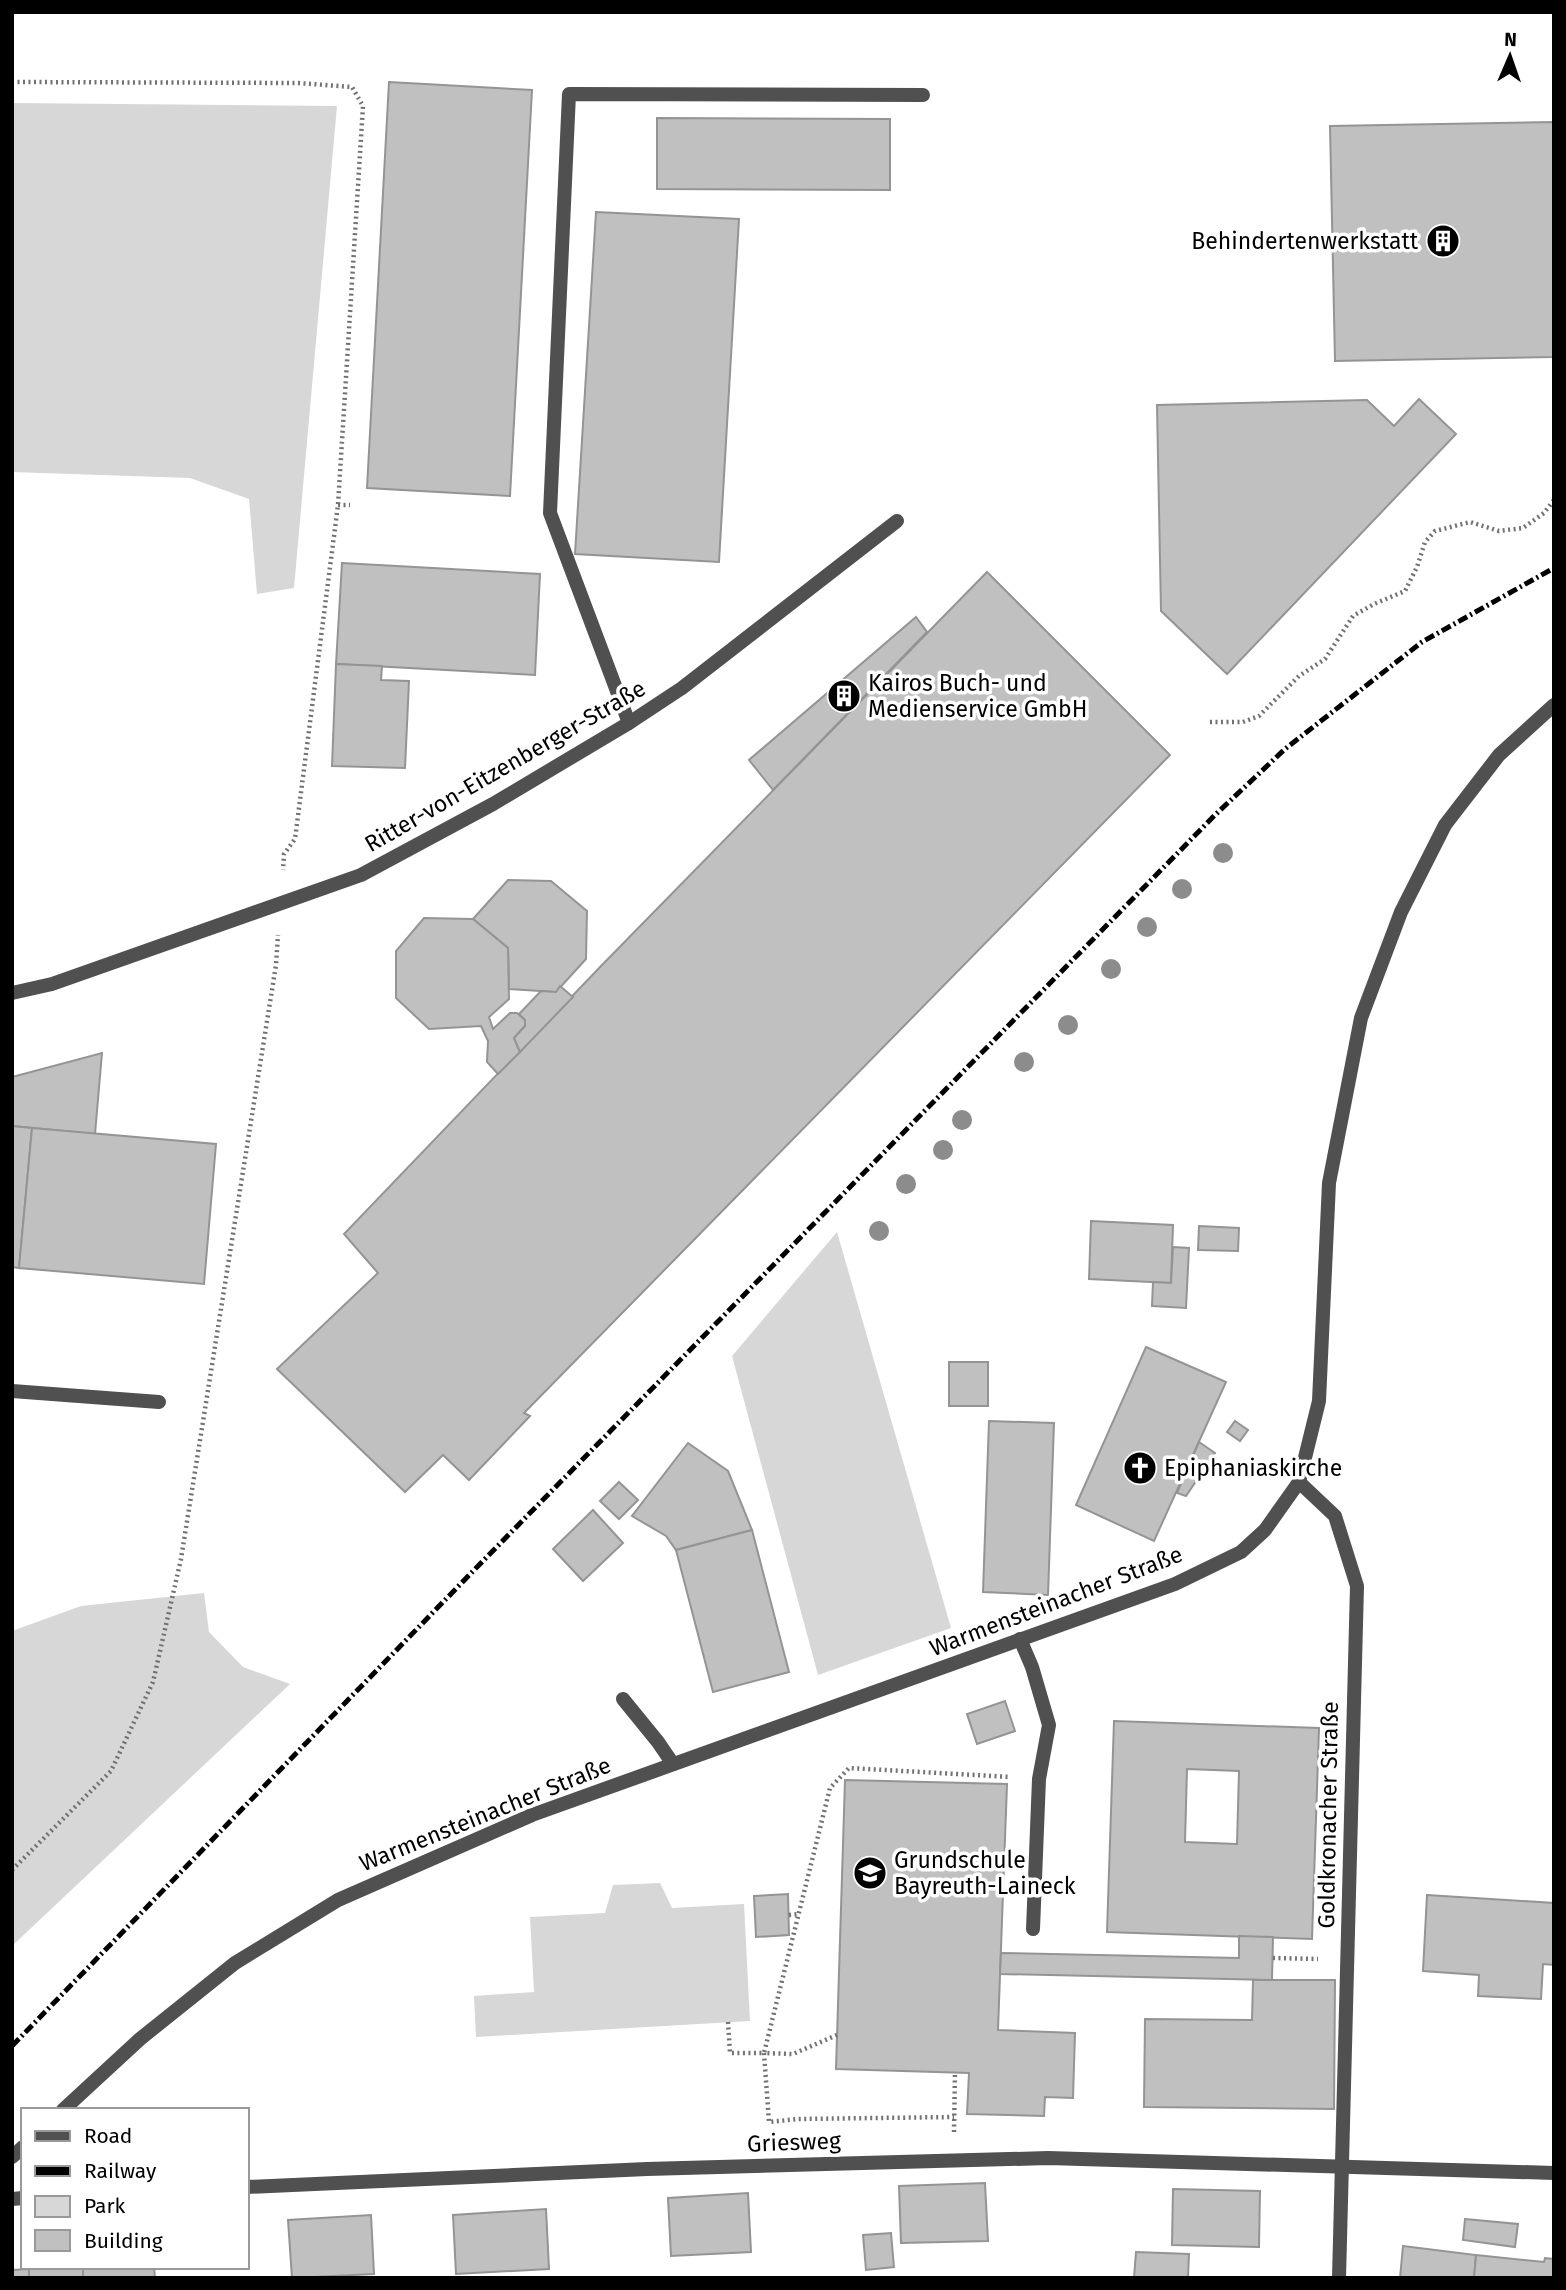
<svg xmlns="http://www.w3.org/2000/svg" width="1566" height="2290" font-family="'Fira Sans',sans-serif">
<style>
.green{fill:#d7d7d7}
.building{fill:#c0c0c0;stroke:#949494;stroke-width:2;fill-rule:evenodd}
.lines{fill:none;stroke-linecap:round;stroke-linejoin:round}
.path{stroke:#727272;stroke-width:4.5;stroke-dasharray:2 3.5;stroke-linecap:butt}
.service{stroke:#505050;stroke-width:14}
.minor{stroke:#505050;stroke-width:14}
.tertiary{stroke:#505050;stroke-width:14}
.rail{stroke:#000;stroke-width:5;stroke-dasharray:10 3.5 2 3.5;stroke-linecap:butt}
.tree{fill:#8c8c8c}
.labels{text-anchor:middle;stroke-width:7;stroke-linejoin:round;paint-order:stroke}
.poi-label{font-size:23px;fill:#000;stroke:#fff;text-anchor:start}
.street-label{font-size:23px;fill:#000;stroke:#fff}
</style>
<rect width="100%" height="100%" fill="#fff"/>
<!-- green -->
<g class="green">
<polygon points="12,103 337,106 294,588 257,594 249,499 190,478 12,472"/>
<polygon points="837,1232 951,1628 818,1675 732,1356"/>
<polygon points="204,1593 209,1632 243,1667 290,1684 12,1946 12,1631 81,1606"/>
<polygon points="660,1883 672,1908 744,1904 750,2021 476,2037 474,1996 534,1992 530,1917 605,1913 613,1885"/>
</g>
<!-- building -->
<g class="building">
<polygon points="389,82 532,90 510,496 367,488"/>
<polygon points="657,118 890,119 890,190 657,189"/>
<polygon points="1554,122 1554,357 1335,361 1330,126"/>
<polygon points="596,212 739,219 719,562 575,554"/>
<polygon points="1419,399 1456,434 1227,674 1161,611 1157,405 1367,400 1394,426"/>
<polygon points="342,563 540,574 535,675 336,664"/>
<polygon points="987,572 1170,755 524,1413 530,1416 469,1480 443,1455 405,1492 277,1369 378,1273 344,1234 602,965"/>
<polygon points="916,617 927,632 773,790 749,760"/>
<polygon points="336,664 382,666 381,680 409,681 405,768 332,766"/>
<polygon points="508,880 551,881 587,911 586,959 556,992 509,989 508,948 473,919"/>
<polygon points="424,918 473,919 508,948 509,999 489,1017 493,1029 510,1013 517,1013 525,1020 525,1026 514,1038 520,1052 498,1074 487,1062 488,1041 481,1026 429,1029 396,998 396,951"/>
<polygon points="560,986 573,997 520,1052 514,1038 525,1026 525,1020 519,1014 541,991 556,992"/>
<polygon points="102,1053 95,1134 12,1126 12,1077"/>
<polygon points="12,1126 32,1128 19,1268 12,1267"/>
<polygon points="32,1128 216,1144 204,1284 19,1268"/>
<polygon points="1091,1221 1173,1225 1171,1283 1089,1279"/>
<polygon points="1199,1226 1239,1228 1238,1251 1198,1250"/>
<polygon points="1173,1247 1189,1248 1186,1308 1152,1306 1153,1282 1171,1283"/>
<polygon points="1146,1347 1226,1382 1154,1541 1076,1505"/>
<rect x="949" y="1362" width="39" height="44"/>
<polygon points="989,1421 1054,1423 1048,1595 983,1592"/>
<polygon points="1235,1421 1248,1430 1240,1441 1227,1432"/>
<polygon points="1199,1442 1215,1453 1186,1496 1177,1493"/>
<polygon points="688,1443 728,1471 752,1530 676,1550 666,1536 632,1516"/>
<polygon points="619,1482 638,1500 619,1519 600,1501"/>
<polygon points="593,1510 623,1543 583,1581 553,1549"/>
<polygon points="752,1530 789,1672 713,1692 676,1550"/>
<polygon points="1005,1701 1015,1731 977,1744 967,1714"/>
<path d="M1114 1721 1319 1728 1312 1939 1107 1932ZM1187 1769 1239 1771 1237 1844 1185 1842Z"/>
<polygon points="845,1780 1007,1784 998,2030 1075,2033 1073,2098 1045,2097 1044,2116 967,2114 969,2073 836,2069"/>
<polygon points="788,1894 789,1935 756,1937 754,1896"/>
<polygon points="1427,1895 1554,1903 1554,1965 1543,1964 1541,1999 1478,1996 1479,1975 1423,1971"/>
<polygon points="1239,1936 1273,1937 1272,1980 1000,1974 1001,1953 1239,1958"/>
<polygon points="1253,1980 1335,1980 1334,2109 1144,2107 1145,2019 1252,2020"/>
<polygon points="985,2183 988,2241 901,2243 899,2186"/>
<polygon points="1173,2189 1260,2191 1259,2247 1172,2245"/>
<polygon points="748,2193 751,2252 671,2256 668,2198"/>
<polygon points="546,2209 549,2269 456,2274 453,2215"/>
<polygon points="371,2215 374,2274 292,2278 288,2220"/>
<polygon points="1465,2219 1518,2224 1515,2247 1463,2240"/>
<polygon points="891,2233 894,2267 866,2270 863,2235"/>
<polygon points="1403,2246 1476,2255 1474,2278 1400,2278"/>
<polygon points="1136,2252 1189,2254 1188,2278 1134,2278"/>
<polygon points="1476,2255 1544,2262 1545,2258 1554,2259 1554,2278 1474,2278"/>
<rect x="29" y="2267" width="54" height="11"/>
<polygon points="83,2267 154,2267 155,2278 83,2278"/>
<polygon points="29,2269 29,2278 12,2278 12,2270"/>
</g>
<g class="lines">
<!-- path -->
<g class="path">
<polyline points="12,82 298,83 352,87 363,106 338,505 295,839 284,854 283,870"/>
<polyline points="338,505 350,505"/>
<polyline points="1210,722 1243,722 1259,716 1299,676 1325,659 1353,616 1374,604 1405,591 1417,567 1425,542 1435,531 1470,522 1499,531 1523,528 1544,513 1554,500"/>
<polyline points="12,1870 111,1771 153,1682 181,1559 276,965 278,935"/>
<polyline points="789,1915 800,1914"/>
<polyline points="1273,1958 1318,1959"/>
<polyline points="728,2022 730,2053 764,2053 830,1788 849,1768 1011,1777"/>
<polyline points="837,2035 793,2054 764,2053 769,2122 798,2119 954,2117"/>
<polyline points="954,2132 955,2072"/>
</g>
<!-- service -->
<g class="service">
<polyline points="629,723 550,513 569,94 923,95"/>
<polyline points="12,1391 159,1402"/>
<polyline points="1020,1639 1032,1667 1049,1725 1039,1779 1033,1929"/>
<polyline points="623,1699 658,1742 673,1764"/>
</g>
<!-- minor -->
<g class="minor">
<polyline points="12,993 52,984 361,875 493,804 629,723 682,688 897,521"/>
<polyline points="1299,1482 1335,1516 1357,1586 1339,2278"/>
<polyline points="247,2187 647,2169 1048,2158 1554,2173"/>
<polyline points="12,2199 23,2198"/>
</g>
<!-- tertiary -->
<g class="tertiary">
<polyline points="63,2110 140,2039 235,1963 338,1900 532,1815 1175,1584 1241,1552 1265,1530 1299,1482 1319,1401 1329,1183 1361,1018 1401,912 1445,825 1499,755 1554,705"/>
<polyline points="12,2157 23,2147"/>
</g>
<!-- rail -->
<polyline class="rail" points="12,2046 479,1565 1215,815 1285,749 1422,642 1554,568"/>
</g>
<!-- trees -->
<g class="tree">
<circle cx="1223" cy="853" r="10"/>
<circle cx="1182" cy="889" r="10"/>
<circle cx="1147" cy="927" r="10"/>
<circle cx="1111" cy="969" r="10"/>
<circle cx="1068" cy="1025" r="10"/>
<circle cx="1024" cy="1062" r="10"/>
<circle cx="962" cy="1120" r="10"/>
<circle cx="943" cy="1150" r="10"/>
<circle cx="906" cy="1184" r="10"/>
<circle cx="879" cy="1231" r="10"/>
</g>
<!-- icons -->
<defs>
<symbol id="building-disc" viewBox="-11 -11 22 22"><circle r="9.5" fill="#000" stroke="#fff"/><path d="M-4-6H4V6H1V3H-1V6H-4ZM-2.5-4.3h1.7v1.8h-1.7ZM.8-4.3h1.7v1.8H.8ZM-2.5-1h1.7V.8h-1.7ZM.8-1h1.7V.8H.8Z" fill="#fff"/></symbol>
<symbol id="church-disc" viewBox="-11 -11 22 22"><circle r="9.5" fill="#000" stroke="#fff"/><path d="M-1.2-6h2.4v3.5h3.3v2.4h-3.3V6h-2.4V-.1h-3.3v-2.4h3.3Z" fill="#fff"/></symbol>
<symbol id="school-disc" viewBox="-11 -11 22 22"><circle r="9.5" fill="#000" stroke="#fff"/><path d="M0-5L7-2L0 1L-7-2ZM-4 1L0 2.5L4 1V4Q0 6-4 4Z" fill="#fff"/></symbol>
</defs>
<g fill-rule="evenodd">
<use href="#building-disc" x="1424" y="222" width="38" height="38"/>
<use href="#building-disc" x="825" y="677" width="38" height="38"/>
<use href="#church-disc" x="1121" y="1449" width="38" height="38"/>
<use href="#school-disc" x="851" y="1854" width="38" height="38"/>
</g>
<g class="labels">
<!-- poi labels -->
<g class="poi-label">
<text x="1418" y="249" text-anchor="end">Behindertenwerkstatt</text>
<text x="868" y="691">Kairos Buch- und<tspan x="868" dy="26">Medienservice GmbH</tspan></text>
<text x="1164" y="1476">Epiphaniaskirche</text>
<text x="894" y="1868">Grundschule<tspan x="894" dy="26">Bayreuth-Laineck</tspan></text>
</g>
<!-- street labels -->
<g class="street-label">
<text transform="translate(505 766) rotate(-30)" y="8">Ritter-von-Eitzenberger-Straße</text>
<text transform="translate(1056 1601) rotate(-21)" y="8">Warmensteinacher Straße</text>
<text transform="translate(485 1814) rotate(-22)" y="8">Warmensteinacher Straße</text>
<text transform="translate(1328 1815) rotate(-89)" y="8">Goldkronacher Straße</text>
<text transform="translate(794 2142) rotate(-2)" y="8">Griesweg</text>
</g>
</g>
<!-- border -->
<rect width="1566" height="2290" fill="none" stroke="#000000" stroke-width="28"/>
<!-- legend -->
<rect x="21" y="2108" width="228" height="161" fill="#ffffff" stroke="#999999" stroke-width="2"/>
<rect x="35" y="2131" width="35" height="10" fill="#505050" stroke="#999999" stroke-width="2"/>
<text x="84" y="2143" font-size="21" fill="#000000">Road</text>
<rect x="35" y="2166" width="35" height="10" fill="#000000" stroke="#999999" stroke-width="2"/>
<text x="84" y="2178" font-size="21" fill="#000000">Railway</text>
<rect x="35" y="2196" width="35" height="21" fill="#d7d7d7" stroke="#999999" stroke-width="2"/>
<text x="84" y="2213" font-size="21" fill="#000000">Park</text>
<rect x="35" y="2230" width="35" height="21" fill="#c0c0c0" stroke="#999999" stroke-width="2"/>
<text x="84" y="2248" font-size="21" fill="#000000">Building</text>
<!-- north arrow -->
<g transform="translate(1510 56) rotate(2)" stroke="#ffffff" stroke-width="5" paint-order="stroke">
<path d="M0-5L12 26L0 18L-12 26Z" fill="#000000"/>
<text y="-10" font-size="19" font-weight="bold" text-anchor="middle" fill="#000000">N</text>
</g>
</svg>
